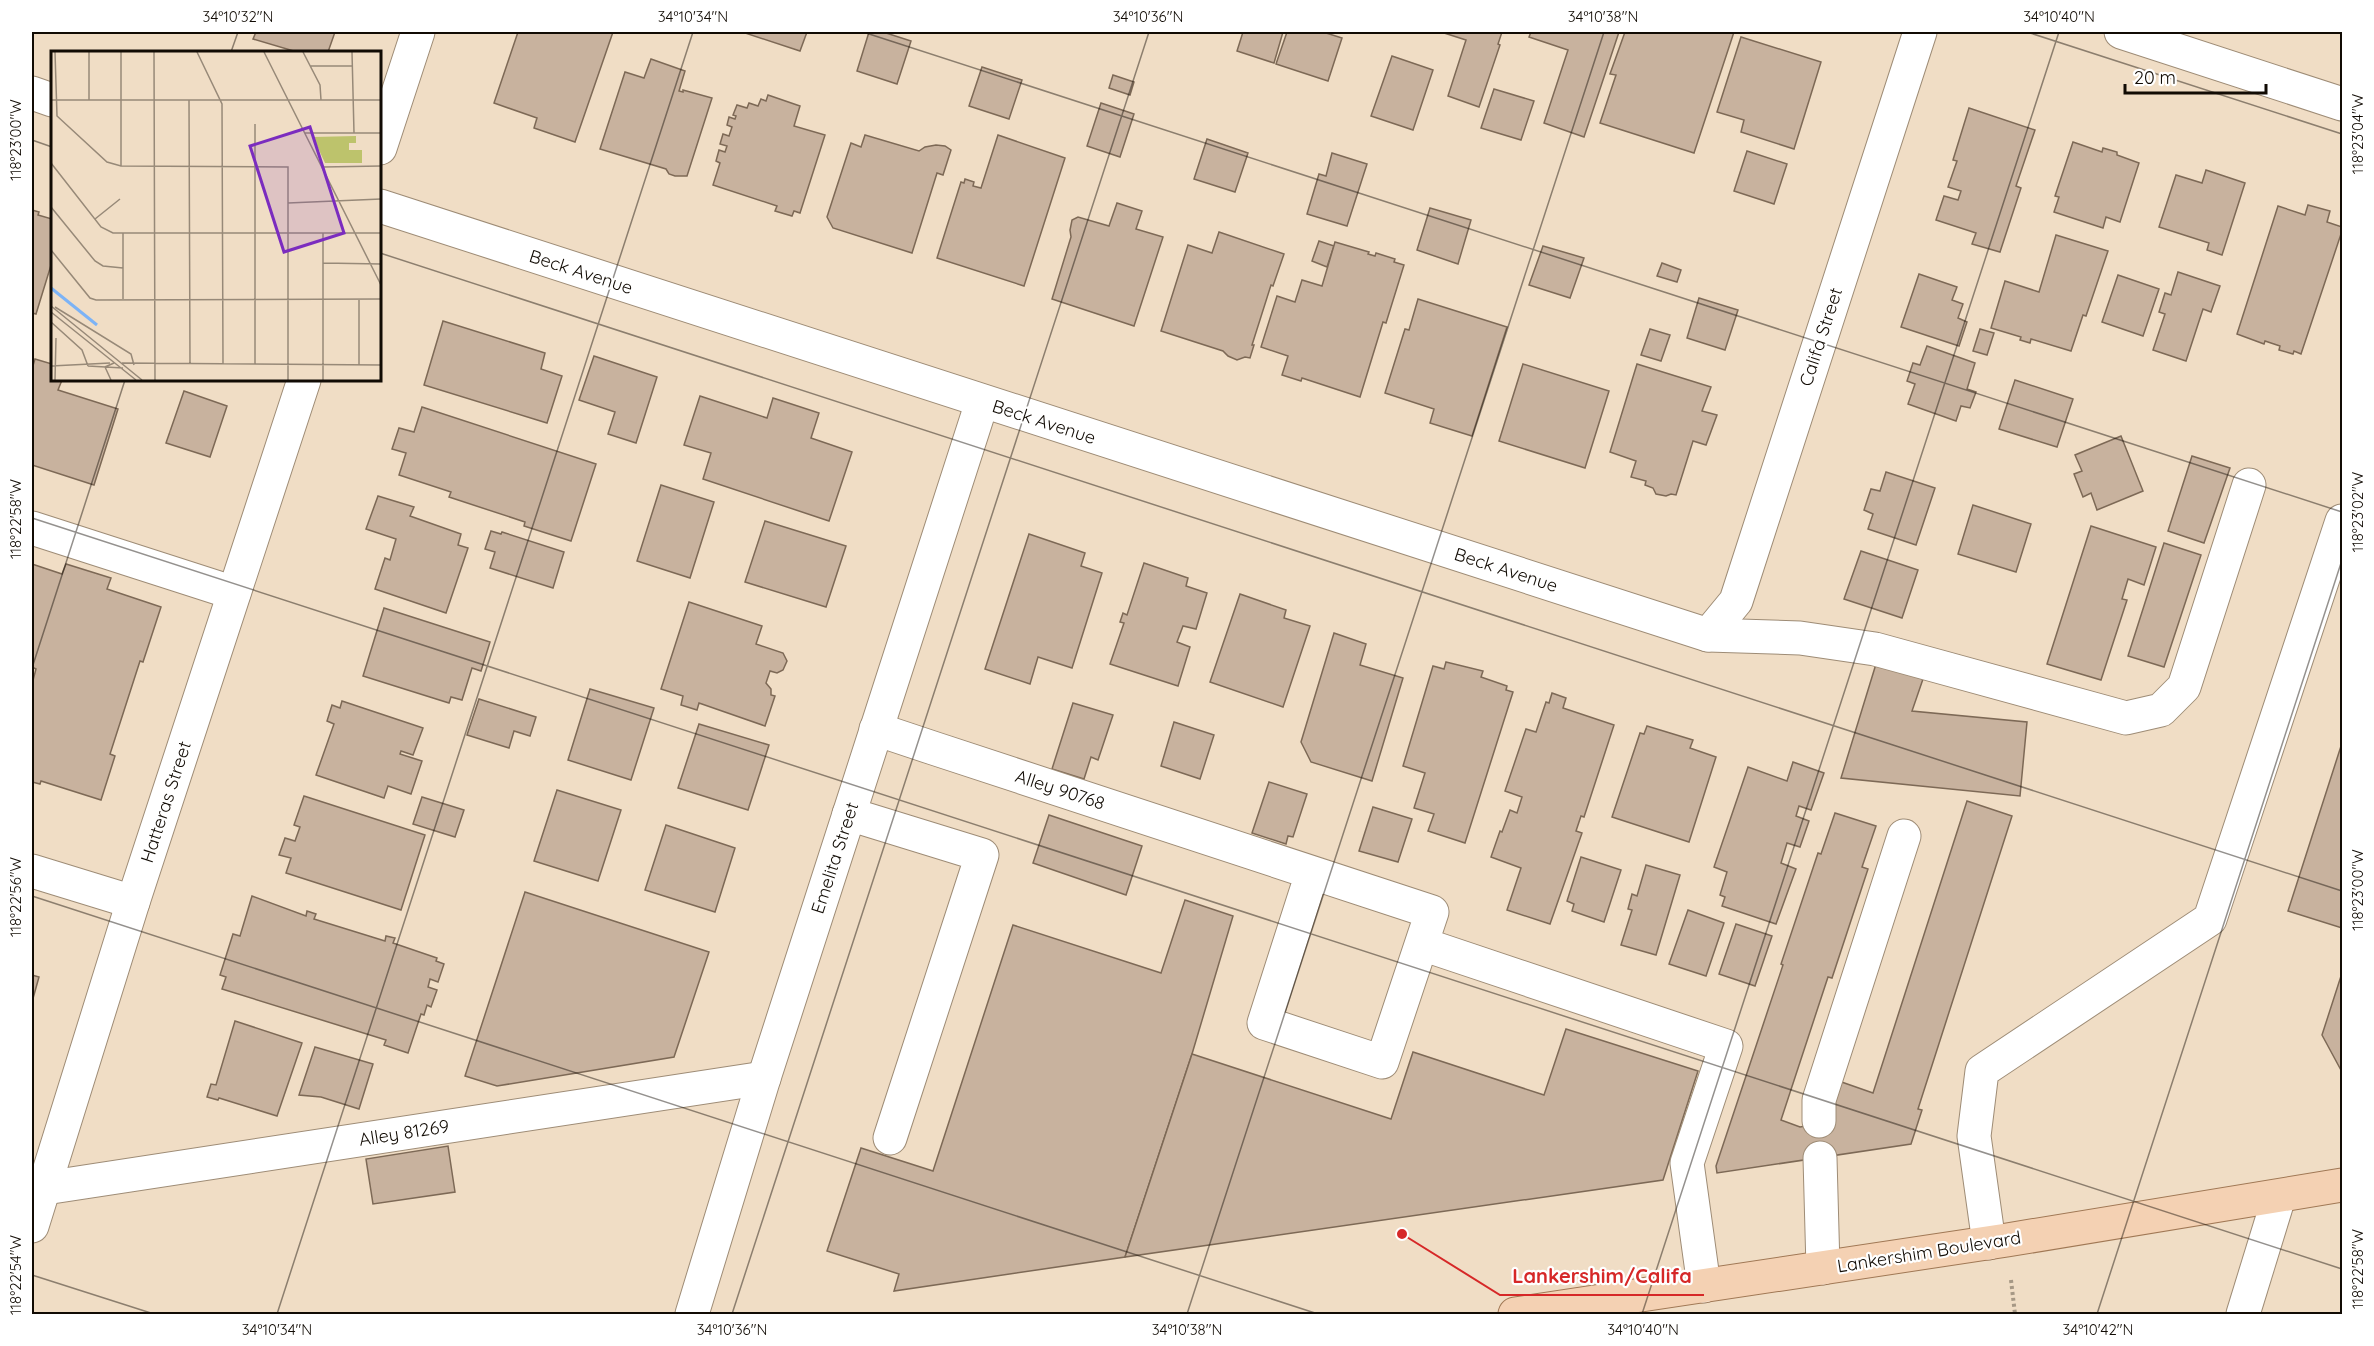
<svg xmlns="http://www.w3.org/2000/svg" width="2374" height="1346" font-family="Quicksand,sans-serif">
<style>
.building{fill:#c8b29e;stroke:#7d6956;stroke-width:1.5}
.lines{fill:none;stroke-linecap:round;stroke-linejoin:round}
.minor-casing{stroke:#9e8c76;stroke-width:35}
.major-casing{stroke:#a07855;stroke-width:35}
.path{stroke:#a69885;stroke-width:4;stroke-dasharray:3 3;stroke-linecap:butt}
.minor{stroke:#fff;stroke-width:33}
.major{stroke:#f4d1b3;stroke-width:33}
.ticks{fill:none;stroke:#110b04;stroke-width:1.5;stroke-opacity:0.45}
.labels{text-anchor:middle;stroke-width:4.5;stroke-linejoin:round;paint-order:stroke}
.street-label{font-size:18px;fill:#110b04;stroke:#fff}
.inset-river{fill:none;stroke:#7cb3f6;stroke-width:3}
.inset-road{fill:none;stroke:#978978;stroke-width:1.5}
.view{fill:#7b2cbf;fill-opacity:0.15;stroke:#7b2cbf;stroke-width:3}
.inset-edge{fill:none;stroke:#110b04;stroke-width:3}
.leader{fill:none;stroke:#d62828;stroke-width:2}
.callout-dot{fill:#d62828;stroke:#fff;stroke-width:2}
.callout-label{font-size:20px;text-anchor:middle;font-weight:bold;fill:#d62828;stroke:#fff;stroke-width:4.5;stroke-linejoin:round;paint-order:stroke}
.neatline{fill:none;stroke:#110b04;stroke-width:2}
.ticks-label{font-size:15px;text-anchor:middle;fill:#110b04}
</style>
<rect width="100%" height="100%" fill="#f0ddc5"/>
<!-- building -->
<g class="building">
<polygon points="256,32 335,32 328,52 297,52 253,39"/>
<polygon points="518,32 613,32 575,142 534,128 537,118 494,103"/>
<polygon points="746,32 807,32 800,51 745,33"/>
<polygon points="869,32 883,32 911,41 897,84 857,71"/>
<polygon points="1243,32 1283,32 1274,63 1237,51"/>
<polygon points="1287,32 1323,32 1342,38 1328,81 1276,64"/>
<polygon points="1441,32 1502,32 1498,44 1500,45 1479,107 1448,96 1466,40"/>
<polygon points="1531,32 1619,32 1584,137 1544,123 1568,50 1529,37"/>
<polygon points="1625,32 1734,32 1694,153 1600,123 1616,75 1610,74"/>
<polygon points="1741,37 1821,62 1794,149 1741,132 1744,120 1717,112"/>
<polygon points="1392,56 1433,70 1413,130 1371,116"/>
<polygon points="651,59 685,71 679,91 683,92 683,90 712,98 687,176 675,176 669,174 666,169 600,149 625,72 644,78"/>
<polygon points="982,67 1022,80 1009,119 969,106"/>
<polygon points="1113,75 1134,82 1130,95 1109,88"/>
<polygon points="1494,89 1534,101 1521,140 1481,128"/>
<polygon points="768,95 800,106 794,126 825,135 800,213 794,211 792,216 775,211 777,206 713,185 720,163 716,161 719,150 725,152 727,146 720,144 723,134 729,136 732,127 727,125 729,117 735,119 736,116 733,115 737,105 747,108 749,103 758,106 761,99 766,101"/>
<polygon points="1101,103 1134,114 1120,157 1087,146"/>
<polygon points="1969,108 2035,130 2016,186 2021,188 2000,252 1972,244 1976,233 1936,220 1944,196 1958,200 1961,191 1948,187 1957,161 1953,160"/>
<polygon points="865,135 919,151 925,147 936,145 945,146 951,150 943,175 937,173 912,253 833,228 827,217 851,143 861,147"/>
<polygon points="998,135 1065,158 1024,286 937,258 961,182 964,183 965,179 974,182 973,186 981,188"/>
<polygon points="1207,139 1248,153 1235,192 1194,179"/>
<polygon points="2073,142 2102,152 2103,148 2117,152 2117,155 2139,163 2120,222 2106,217 2103,228 2054,212 2059,197 2055,196"/>
<polygon points="1747,151 1787,164 1774,204 1734,191"/>
<polygon points="1332,153 1367,164 1347,226 1307,214 1319,174 1326,176"/>
<polygon points="2206,170 2245,183 2222,255 2207,250 2209,243 2159,227 2176,175 2202,183"/>
<polygon points="1117,203 1142,211 1136,229 1163,237 1134,326 1052,299 1071,237 1070,230 1072,220 1078,217 1109,226"/>
<polygon points="2308,205 2330,211 2327,222 2342,227 2342,231 2301,354 2294,351 2293,354 2279,350 2280,346 2265,341 2264,344 2237,334 2278,206 2305,215"/>
<polygon points="1430,208 1471,220 1458,264 1417,250"/>
<polygon points="32,210 39,212 38,215 52,219 52,262 36,314 32,313"/>
<polygon points="1219,232 1284,254 1273,286 1271,285 1252,345 1254,345 1250,358 1245,357 1237,360 1228,356 1223,351 1161,331 1188,245 1212,253"/>
<polygon points="2056,235 2108,251 2086,316 2083,315 2071,351 2031,339 2030,343 2020,340 2021,337 1991,328 2005,281 2039,292"/>
<polygon points="1319,241 1334,246 1327,267 1312,261"/>
<polygon points="1335,242 1369,252 1368,254 1375,256 1376,253 1395,259 1394,262 1404,265 1386,323 1383,322 1360,397 1302,378 1301,381 1282,375 1288,356 1261,347 1277,296 1295,302 1302,280 1322,286"/>
<polygon points="1543,246 1584,258 1570,298 1529,285"/>
<polygon points="1662,263 1681,270 1677,282 1657,276"/>
<polygon points="2178,272 2220,286 2211,312 2203,309 2186,361 2153,350 2165,314 2159,312 2165,293 2171,295"/>
<polygon points="1919,274 1957,287 1952,300 1963,304 1958,318 1967,322 1959,346 1901,327"/>
<polygon points="2118,275 2159,289 2143,336 2102,322"/>
<polygon points="1699,298 1738,310 1725,350 1687,338"/>
<polygon points="1418,299 1507,327 1472,436 1430,423 1434,409 1385,393 1405,329 1409,330"/>
<polygon points="443,321 545,353 541,369 562,376 547,423 424,385"/>
<polygon points="1650,329 1670,335 1661,361 1641,355"/>
<polygon points="1980,329 1994,333 1987,355 1973,351"/>
<polygon points="1927,346 1975,363 1967,389 1976,392 1970,408 1961,406 1956,421 1908,404 1915,384 1907,381 1913,363 1920,365"/>
<polygon points="594,356 657,377 636,443 608,434 615,412 579,400"/>
<polygon points="35,359 52,364 52,380 62,380 58,390 118,409 94,485 32,465 32,369"/>
<polygon points="1523,364 1609,391 1585,468 1499,441"/>
<polygon points="1637,364 1711,387 1702,411 1717,415 1706,445 1693,441 1676,495 1671,494 1666,496 1656,494 1653,488 1645,485 1646,481 1631,477 1636,461 1610,452"/>
<polygon points="2015,380 2073,399 2057,447 1999,429"/>
<polygon points="184,391 227,406 210,457 166,443"/>
<polygon points="700,396 767,418 773,398 819,413 811,438 852,452 829,521 703,479 711,453 684,445"/>
<polygon points="422,407 596,464 571,541 524,526 525,522 449,497 451,492 399,475 406,453 392,449 399,428 414,432"/>
<polygon points="2121,436 2143,491 2097,510 2091,493 2083,497 2074,474 2082,471 2075,455"/>
<polygon points="2192,456 2230,468 2204,543 2168,531"/>
<polygon points="1886,472 1935,488 1916,545 1868,529 1873,514 1864,510 1871,489 1880,491"/>
<polygon points="661,485 714,502 690,578 637,561"/>
<polygon points="378,496 414,507 410,516 461,534 458,545 468,548 446,613 375,589 385,558 390,560 396,539 366,529"/>
<polygon points="1973,505 2031,524 2016,572 1958,554"/>
<polygon points="765,521 846,546 826,607 745,582"/>
<polygon points="2091,526 2156,547 2144,585 2128,579 2122,599 2127,600 2101,680 2047,664"/>
<polygon points="491,531 501,534 502,532 564,552 553,588 490,568 495,552 485,549"/>
<polygon points="1029,534 1085,553 1081,566 1102,573 1072,668 1038,657 1030,684 985,669"/>
<polygon points="2164,543 2201,555 2164,667 2128,656"/>
<polygon points="1861,551 1918,570 1902,618 1844,599"/>
<polygon points="1144,563 1188,578 1186,586 1207,593 1196,629 1183,626 1177,642 1190,647 1178,686 1110,664 1124,623 1120,622 1123,613 1127,615"/>
<polygon points="32,564 62,574 66,564 111,578 107,589 161,607 143,662 140,661 110,754 115,756 101,800 41,781 40,784 32,782 32,684 36,669 32,667"/>
<polygon points="1240,594 1286,610 1284,618 1310,626 1283,707 1210,682"/>
<polygon points="689,602 762,626 756,644 783,653 787,661 783,670 777,673 770,671 766,683 771,689 771,695 775,696 765,726 699,703 697,710 681,705 683,696 661,689"/>
<polygon points="384,608 490,642 481,671 472,668 462,700 451,697 449,703 363,676"/>
<polygon points="1334,633 1366,644 1360,665 1403,678 1372,781 1311,762 1301,742"/>
<polygon points="1446,662 1483,671 1481,677 1507,686 1506,690 1513,692 1465,843 1428,831 1434,814 1414,808 1425,773 1403,766 1433,666 1444,669"/>
<polygon points="1876,664 1923,679 1912,711 2027,722 2020,796 1841,778"/>
<polygon points="590,689 654,708 631,780 568,760"/>
<polygon points="1552,693 1566,698 1563,708 1614,725 1584,817 1581,816 1576,831 1582,833 1550,924 1507,910 1521,868 1491,857 1500,831 1502,832 1510,810 1517,813 1522,797 1505,791 1526,729 1536,732 1546,702 1549,703"/>
<polygon points="479,699 536,717 530,736 514,731 509,748 467,735"/>
<polygon points="342,701 423,728 413,755 401,751 400,754 422,761 411,794 388,786 384,798 316,775 334,724 327,721 332,705 340,708"/>
<polygon points="1073,703 1113,715 1098,760 1091,757 1084,779 1052,769"/>
<polygon points="1174,722 1214,735 1200,779 1161,766"/>
<polygon points="699,724 769,745 748,810 678,788"/>
<polygon points="1647,726 1693,740 1690,748 1716,757 1689,842 1612,817 1640,733 1644,734"/>
<polygon points="2342,743 2342,928 2288,911"/>
<polygon points="1793,762 1824,773 1811,810 1799,806 1796,816 1809,821 1800,847 1787,843 1781,863 1796,869 1776,924 1722,906 1725,897 1720,895 1727,872 1714,867 1748,767 1787,781"/>
<polygon points="1269,782 1307,794 1293,837 1288,836 1286,844 1252,833"/>
<polygon points="557,790 621,810 598,881 534,861"/>
<polygon points="304,796 425,835 401,910 286,873 291,858 279,855 285,838 295,841 300,827 294,825"/>
<polygon points="422,797 464,810 455,837 413,824"/>
<polygon points="1967,801 2012,816 1918,1109 1922,1110 1911,1144 1717,1173 1716,1166 1783,965 1781,964 1818,853 1821,854 1835,813 1876,826 1862,867 1868,869 1832,978 1828,977 1781,1120 1800,1127 1818,1124 1833,1079 1873,1093"/>
<polygon points="1373,807 1412,819 1398,862 1359,851"/>
<polygon points="1049,815 1142,846 1126,895 1033,863"/>
<polygon points="666,825 735,848 715,912 645,890"/>
<polygon points="1581,857 1621,870 1604,922 1572,911 1574,904 1567,901"/>
<polygon points="1646,865 1680,875 1656,955 1621,945 1632,910 1628,909 1632,894 1637,896"/>
<polygon points="525,892 709,952 674,1057 497,1086 465,1076"/>
<polygon points="252,896 306,916 307,911 316,914 314,919 385,941 386,936 395,938 393,943 437,958 436,961 444,964 438,982 430,979 428,987 437,990 431,1007 427,1005 424,1015 421,1014 408,1053 384,1045 386,1040 222,989 226,977 220,975 233,934 240,936"/>
<polygon points="1185,900 1233,916 1192,1054 1125,1257 894,1291 899,1274 827,1251 861,1148 933,1171 1013,925 1161,973"/>
<polygon points="1688,910 1724,923 1706,976 1669,964"/>
<polygon points="1736,924 1772,936 1755,986 1719,974"/>
<polygon points="2342,973 2342,1072 2322,1035"/>
<polygon points="32,975 39,977 32,1002"/>
<polygon points="235,1021 302,1043 277,1116 219,1098 218,1100 207,1097 211,1084 216,1085"/>
<polygon points="1566,1029 1698,1071 1663,1180 1125,1257 1192,1054 1391,1119 1413,1052 1544,1095"/>
<polygon points="315,1047 373,1064 359,1109 321,1097 299,1095"/>
<polygon points="448,1146 455,1192 373,1204 366,1159"/>
</g>
<g class="lines">
<defs>
<g id="minor">
<polyline points="2121,32 2342,104"/>
<polyline points="32,93 52,100"/>
<polyline points="380,148 418,32"/>
<polyline points="380,206 1708,635 1800,638 1875,649 2126,718 2161,710 2184,687 2249,485"/>
<polyline points="32,528 234,593"/>
<polyline points="1708,635 1736,601 1920,32"/>
<polyline points="876,729 933,748 1432,912 1382,1062 1264,1023 1312,873"/>
<polyline points="849,814 982,855 890,1138"/>
<polyline points="32,871 133,902"/>
<polyline points="1422,944 1726,1046 1687,1163 1704,1286"/>
<polyline points="1819,1121 1819,1100 1904,836"/>
<polyline points="1820,1158 1823,1268"/>
<polyline points="32,1190 764,1078"/>
<polyline points="32,1226 133,902 304,380"/>
<polyline points="1989,1243 1974,1136 1982,1071 2210,919 2342,521"/>
<polyline points="692,1314 764,1078 982,402"/>
<polyline points="2243,1314 2279,1197"/>
</g>
<polyline id="major" points="1515,1314 2007,1240 2342,1185"/>
</defs>
<!-- minor casing -->
<use href="#minor" class="minor-casing"/>
<!-- major casing -->
<use href="#major" class="major-casing"/>
<!-- path -->
<polyline class="path" points="2011,1280 2015,1314"/>
<!-- minor -->
<use href="#minor" class="minor"/>
<!-- major -->
<use href="#major" class="major"/>
</g>
<!-- ticks -->
<path class="ticks" d="M863 32 2342 512M2027 32 2342 134M231 52 238 32M32 140 52 147M380 253 2342 891M32 518 2342 1269M32 668 125 380M32 896 1318 1314M32 1275 154 1314M277 1314 693 32M732 1314 1149 32M1187 1314 1604 32M1642 1314 2059 32M2097 1314 2342 560"/>
<g class="labels">
<!-- street labels -->
<g class="street-label">
<text transform="translate(581 272) rotate(18)" y="6">Beck Avenue</text>
<text transform="translate(1821 337) rotate(-72)" y="6">Califa Street</text>
<text transform="translate(1044 422) rotate(18)" y="6">Beck Avenue</text>
<text transform="translate(1506 570) rotate(18)" y="6">Beck Avenue</text>
<text transform="translate(1060 790) rotate(18)" y="6">Alley 90768</text>
<text transform="translate(166 802) rotate(-72)" y="6">Hatteras Street</text>
<text transform="translate(835 858) rotate(-72)" y="6">Emelita Street</text>
<text transform="translate(404 1133) rotate(-9)" y="6">Alley 81269</text>
<text transform="translate(1929 1252) rotate(-9)" y="6">Lankershim Boulevard</text>
</g>
</g>
<!-- overview -->
<g transform="translate(51 51)">
<rect width="330" height="330" fill="#f0ddc5"/>
<path d="M305 85V92H298V99H311V112H274L262 86Z" fill="#bdc36c"/>
<path class="inset-river" d="M0 237 46 274"/>
<path class="inset-road" d="M4 1 6 65 56 111 70 115 237 116V329M38 1V49M103 1 104 329M146 1 171 53 172 313M213 1 330 234M252 1 269 34 270 49M301 1 303 82M259 15H301M0 49H330M138 49 139 313M204 73V313M254 82H330M0 112 50 176 62 182H330M70 115V1M272 116 330 115M237 152 330 148M0 156 44 210 52 215 72 217M44 168 69 148M272 182V329M0 199 39 247 45 249 330 248M272 212 330 213M72 248V182M308 248V314M0 255 91 329M4 256 80 303 83 314M0 261 85 329M0 271 31 299 37 315M71 312 330 314M0 315 59 312M37 315 72 317M4 329 5 287M60 329 54 316 63 312"/>
<path class="view" d="M259 76 293 182 233 201 199 95Z"/>
<rect width="330" height="330" class="inset-edge"/>
</g>
<!-- callouts -->
<path class="leader" d="M1402 1234L1500 1295H1704"/>
<circle class="callout-dot" cx="1402" cy="1234" r="6"/>
<g class="callout-label">
<text x="1602" y="1283">Lankershim/Califa</text>
</g>
<!-- border -->
<rect width="2374" height="1346" fill="none" stroke="#ffffff" stroke-width="66"/>
<!-- scale -->
<path d="M2125 84v9h141v-9" fill="none" stroke="#110b04" stroke-width="3"/>
<text x="2134" y="84" font-size="18" fill="#110b04" stroke="#ffffff" stroke-width="4.5" paint-order="stroke">20 m</text>
<rect x="33" y="33" width="2308" height="1280" class="neatline"/>
<g class="ticks-label">
<text x="238" y="22">34°10'32"N</text>
<text x="693" y="22">34°10'34"N</text>
<text x="1148" y="22">34°10'36"N</text>
<text x="1603" y="22">34°10'38"N</text>
<text x="2059" y="22">34°10'40"N</text>
<text transform="translate(2358 134) rotate(-90)" y="5">118°23'04"W</text>
<text transform="translate(16 140) rotate(-90)" y="5">118°23'00"W</text>
<text transform="translate(2358 512) rotate(-90)" y="5">118°23'02"W</text>
<text transform="translate(16 519) rotate(-90)" y="5">118°22'58"W</text>
<text transform="translate(2358 890) rotate(-90)" y="5">118°23'00"W</text>
<text transform="translate(16 897) rotate(-90)" y="5">118°22'56"W</text>
<text transform="translate(2358 1269) rotate(-90)" y="5">118°22'58"W</text>
<text transform="translate(16 1275) rotate(-90)" y="5">118°22'54"W</text>
<text x="277" y="1335">34°10'34"N</text>
<text x="732" y="1335">34°10'36"N</text>
<text x="1187" y="1335">34°10'38"N</text>
<text x="1643" y="1335">34°10'40"N</text>
<text x="2098" y="1335">34°10'42"N</text>
</g>
</svg>
